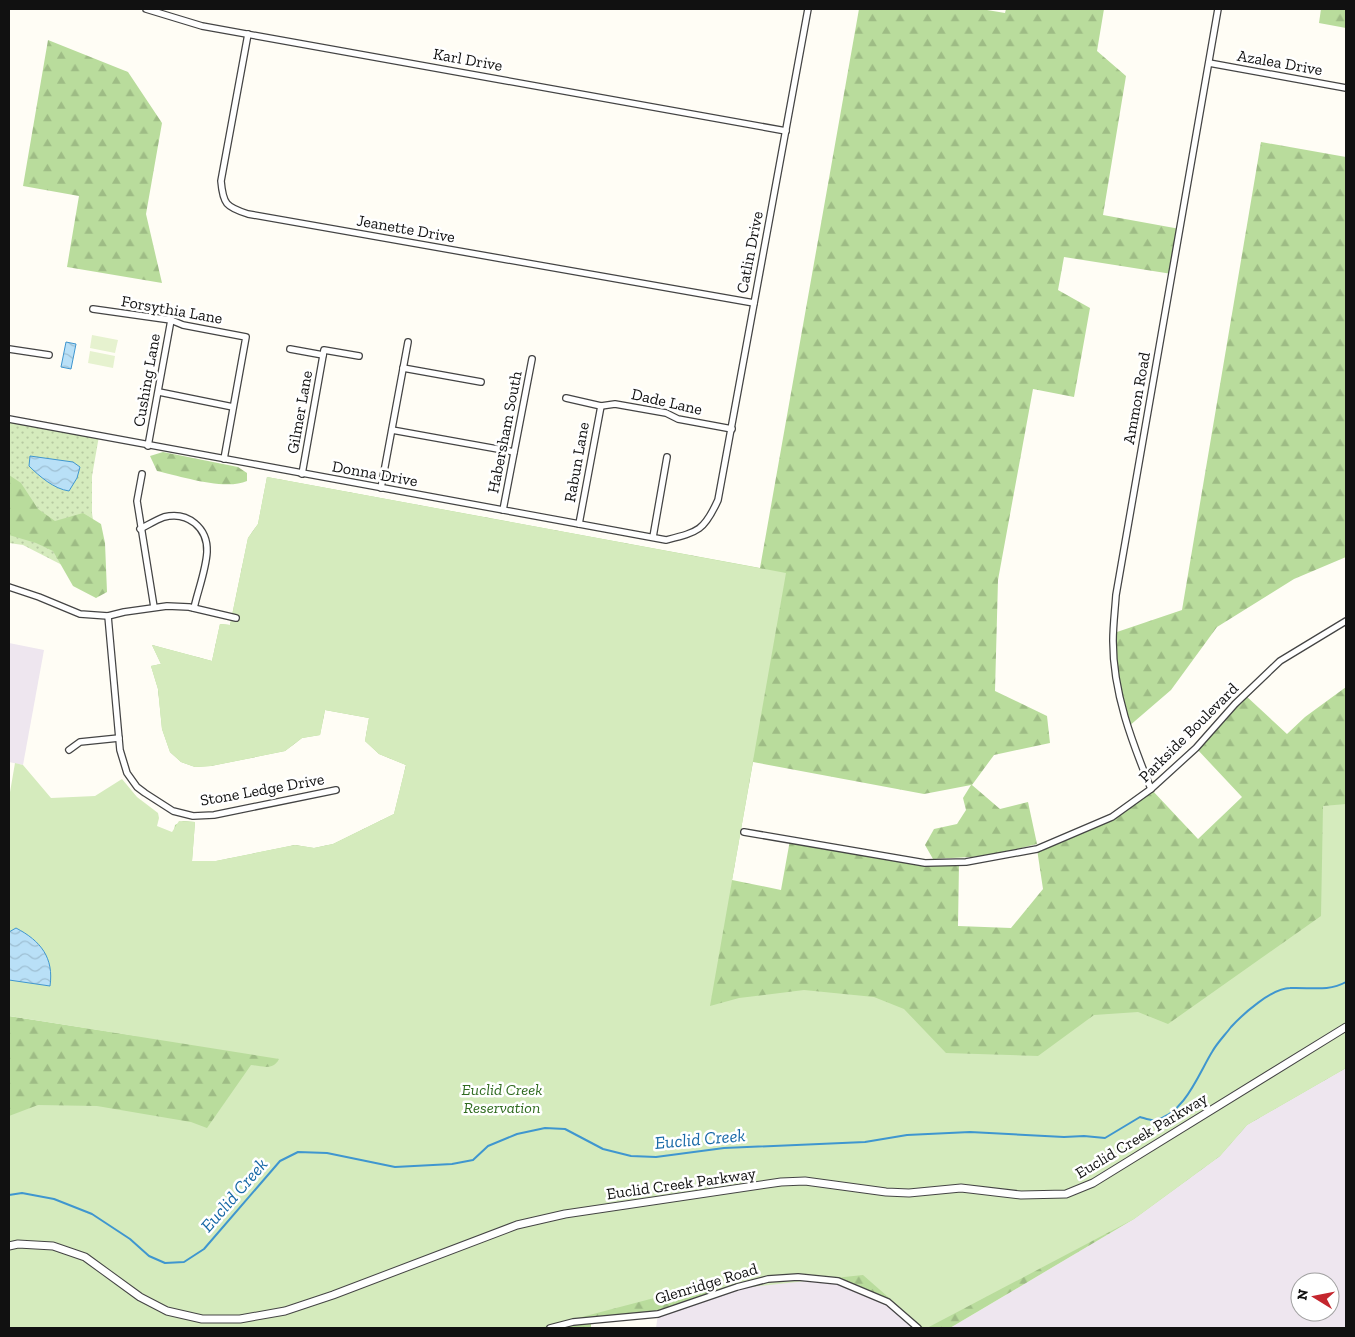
<svg xmlns="http://www.w3.org/2000/svg" width="1355" height="1337" font-family="'Zilla Slab',serif">
<style>
.industrial{fill:#eee6ef;fill-rule:evenodd}
.grass{fill:url(#grass-dots)}
.forest{fill:url(#forest-firs)}
.park{fill:#d5ebbd}
.pitch{fill:#e6f2cf}
.water{fill:url(#water-waves);stroke:#3f96cf}
.lines{fill:none;stroke-linecap:round;stroke-linejoin:round}
.stream{stroke:#3f96cf;stroke-width:2}
.minor-casing{stroke:#444;stroke-width:8}
.tertiary-casing{stroke:#444;stroke-width:9}
.minor{stroke:#fff;stroke-width:5.5}
.tertiary{stroke:#fff;stroke-width:7}
.labels{text-anchor:middle;stroke-width:5;stroke-linejoin:round;paint-order:stroke}
.street-label{font-size:16px;fill:#111;stroke:#fff}
.park-label{font-size:16px;font-style:italic;fill:#2f6b1f;stroke:#fff}
.water-label{font-size:18px;font-style:italic;fill:#1768a6;stroke:#fff}
</style>
<defs>
<pattern id="grass-dots" width="8" height="8" patternUnits="userSpaceOnUse" patternTransform="scale(1.25)"><rect width="8" height="8" fill="#d5ebbd"/><path d="M2 2h.1M6 6h.1" fill="none" stroke="#b6c8a1" stroke-width="1.8" stroke-linecap="round"/></pattern>
<pattern id="forest-firs" width="22" height="20" patternUnits="userSpaceOnUse" patternTransform="scale(1.25)"><rect width="22" height="20" fill="#b9dc9c"/><path d="M5 1l3.5 6h-7zM16 11l3.5 6h-7z" fill="#9ebc85"/></pattern>
<pattern id="water-waves" width="16" height="10" patternUnits="userSpaceOnUse" patternTransform="scale(1.25)"><rect width="16" height="10" fill="#b9e0f7"/><path d="M0 5q4-4 8 0t8 0" fill="none" stroke="#9ebfd3"/></pattern>
</defs>
<rect width="100%" height="100%" fill="#fffdf5"/>
<!-- industrial -->
<g class="industrial">
<polygon points="9,643 44,650 23,765 9,762"/>
<path d="M1346 1068V1328H950L1134 1219 1220 1156 1247 1125ZM1300 1282H1330V1312H1300Z"/>
<polygon points="768,1279 838,1281 888,1302 918,1328 656,1328 658,1314"/>
</g>
<!-- grass -->
<polygon class="grass" points="9,419 99,436 92,476 92,513 101,575 64,566 23,545 9,543"/>
<!-- forest -->
<g class="forest">
<polygon points="859,9 981,9 1005,13 1006,9 1104,9 1097,51 1126,76 1103,215 1180,229 1172,274 1064,257 1058,290 1090,308 1074,397 1033,389 998,580 995,691 1047,716 1050,743 994,755 972,785 1000,809 1028,802 1037,844 989,856 933,859 925,845 934,829 957,824 966,810 963,798 971,785 924,794 753,762 732,880 781,890 790,840 925,863 959,863 958,926 1011,928 1043,889 1037,849 1112,817 1151,789 1198,839 1242,797 1196,748 1245,695 1287,734 1305,717 1346,687 1346,1068 1247,1125 1220,1156 1134,1219 950,1328 918,1328 888,1302 838,1281 768,1279 672,1310 591,1320 591,1328 9,1328 9,1016 138,1036 175,825 183,821 195,822 192,861 216,861 295,845 314,848 333,844 394,814 406,765 379,754 365,741 369,718 325,710 320,735 302,738 285,751 211,766 195,767 181,762 170,752 162,729 158,689 151,666 161,664 152,645 212,661 220,624 230,625 248,538 258,524 267,477 760,568"/>
<polygon points="1321,9 1346,9 1346,28 1319,23"/>
<polygon points="48,40 128,72 162,123 146,214 162,283 67,267 79,196 23,186"/>
<polygon points="1261,142 1346,157 1346,557 1294,579 1217,627 1171,690 1128,727 1118,692 1114,633 1182,610"/>
<path d="M163 452 238 467 247 473V481C225 491 180 476 157 471L150 456Z"/>
<polygon points="9,475 21,483 38,509 55,521 83,513 101,524 105,543 107,592 96,598 73,586 53,551 36,543 9,535"/>
</g>
<!-- park -->
<path class="park" d="M267 477 786 573 710 1006 739 998 804 990 874 997 904 1009 946 1053 1038 1056 1094 1015 1138 1012 1168 1024 1321 916 1323 806 1346 804V1068L1247 1125 1220 1156 1134 1219 927 1328 921 1326 863 1275 658 1297 540 1328H9V1116L38 1105 97 1106 191 1122 207 1128 251 1065C262 1066 273 1071 279 1059L9 1016V798L15 763 23 765 51 798 95 796 122 779 137 797 158 813 159 818 157 826 172 832 179 821 195 822 192 861H216L295 845 314 848 333 844 394 814 406 765 379 754 365 741 369 718 325 710 320 735 302 738 285 751 211 766 195 767 181 762 170 752 162 729 158 689 151 666 161 664 152 645 212 661 220 624 230 625 248 538 258 524Z"/>
<!-- pitch -->
<g class="pitch">
<polygon points="92,335 118,340 115,353 90,348"/>
<polygon points="90,351 115,356 113,368 88,363"/>
</g>
<!-- water -->
<g class="water">
<polygon points="66,342 76,344 71,369 61,367"/>
<path d="M30 456 73 462 80 467 77 478 69 491C54 489 39 476 29 466Z"/>
<path d="M16 928C41 941 54 958 50 986L9 980V932Z"/>
</g>
<g class="lines">
<!-- stream -->
<path class="stream" d="M9 1195 22 1193 54 1199 92 1214 130 1239 149 1256 165 1263 184 1262 204 1249 280 1161 298 1152 327 1153 395 1167 452 1164 473 1160 488 1146 517 1134 545 1128 565 1129 603 1149 631 1156 656 1157 724 1148 865 1142 907 1135 970 1132 1064 1137 1084 1136 1105 1138 1140 1117C1144 1118 1151 1121 1155 1120 1184 1115 1199 1073 1212 1052 1217 1043 1225 1035 1231 1027 1243 1014 1272 988 1290 988 1310 987 1328 992 1346 982"/>
<defs>
<g id="minor">
<polyline points="146,9 202,26 786,131"/>
<path d="M248 34 221 181C223 204 226 207 248 214L754 303"/>
<polyline points="1209,63 1346,88"/>
<polyline points="93,309 171,320 183,325 246,337 224,459"/>
<polyline points="9,349 49,355"/>
<polyline points="290,349 323,355"/>
<polyline points="403,368 481,382"/>
<polyline points="159,392 233,407"/>
<polyline points="566,398 601,406 615,404 666,413 678,419 732,429"/>
<path d="M9 419 666 540C698 532 704 531 718 500L808 9"/>
<polyline points="392,430 514,452"/>
<polyline points="148,446 171,320"/>
<polyline points="142,474 137,501 154,607"/>
<polyline points="302,474 324,350 359,356"/>
<polyline points="381,488 408,342"/>
<polyline points="503,510 532,359"/>
<polyline points="579,524 601,406"/>
<path d="M140 529C148 525 156 520 164 517 188 511 208 528 207 552 206 570 198 590 194 608"/>
<polyline points="653,537 667,457"/>
<polyline points="9,587 39,597 80,614 108,616 124,612 167,606 189,607 236,618"/>
<polyline points="108,616 120,750 127,773 137,787 145,793 173,811 193,816 214,815 336,790"/>
<polyline points="69,750 80,742 119,738"/>
<path d="M1151 789C1132 742 1113 693 1113 641 1113 626 1115 610 1116 595L1218 9"/>
<polyline points="744,832 925,863 966,862 1037,849 1112,817 1151,789 1196,748 1235,704 1280,661 1346,621"/>
<polyline points="550,1328 573,1322 658,1314 737,1287 768,1279 798,1277 838,1281 888,1302 918,1328"/>
</g>
<polyline id="tertiary" points="9,1246 18,1244 53,1246 85,1257 140,1297 167,1311 202,1319 240,1319 285,1311 333,1295 517,1225 565,1214 781,1182 805,1181 886,1192 909,1193 961,1188 1021,1195 1066,1194 1093,1183 1346,1027"/>
</defs>
<!-- minor casing -->
<use href="#minor" class="minor-casing"/>
<!-- tertiary casing -->
<use href="#tertiary" class="tertiary-casing"/>
<!-- minor -->
<use href="#minor" class="minor"/>
<!-- tertiary -->
<use href="#tertiary" class="tertiary"/>
</g>
<g class="labels">
<!-- street labels -->
<g class="street-label">
<text transform="translate(468 59) rotate(10)" y="6">Karl Drive</text>
<text transform="translate(1280 62) rotate(10)" y="6">Azalea Drive</text>
<text transform="translate(406 228) rotate(10)" y="6">Jeanette Drive</text>
<text transform="translate(749 252) rotate(-79)" y="6">Catlin Drive</text>
<text transform="translate(172 309) rotate(10)" y="6">Forsythia Lane</text>
<text transform="translate(146 380) rotate(-80)" y="6">Cushing Lane</text>
<text transform="translate(1136 398) rotate(-80)" y="6">Ammon Road</text>
<text transform="translate(667 401) rotate(13)" y="6">Dade Lane</text>
<text transform="translate(299 412) rotate(-80)" y="6">Gilmer Lane</text>
<text transform="translate(504 432) rotate(-79)" y="6">Habersham South</text>
<text transform="translate(576 462) rotate(-80)" y="6">Rabun Lane</text>
<text transform="translate(375 473) rotate(10)" y="6">Donna Drive</text>
<text transform="translate(1188 732) rotate(-45)" y="6">Parkside Boulevard</text>
<text transform="translate(262 789) rotate(-10)" y="6">Stone Ledge Drive</text>
<text transform="translate(1141 1135) rotate(-31)" y="6">Euclid Creek Parkway</text>
<text transform="translate(681 1183) rotate(-8)" y="6">Euclid Creek Parkway</text>
<text transform="translate(706 1283) rotate(-17)" y="6">Glenridge Road</text>
</g>
<!-- park labels -->
<g class="park-label">
<text x="502" y="1095">Euclid Creek<tspan x="502" dy="18">Reservation</tspan></text>
</g>
<!-- water labels -->
<g class="water-label">
<text transform="translate(700 1139) rotate(-5)" y="6">Euclid Creek</text>
<text transform="translate(234 1195) rotate(-49)" y="6">Euclid Creek</text>
</g>
</g>
<!-- border -->
<rect width="1355" height="1337" fill="none" stroke="#111111" stroke-width="20"/>
<!-- north arrow -->
<g transform="translate(1315 1297) rotate(280)"><circle r="24" fill="#ffffff" stroke="#a0a0a0"/>
<path d="M0-4L9 19L0 12L-9 19Z" fill="#c4262e"/>
<text y="-8" font-size="14" font-weight="bold" text-anchor="middle" fill="#111111">N</text>
</g>
</svg>
